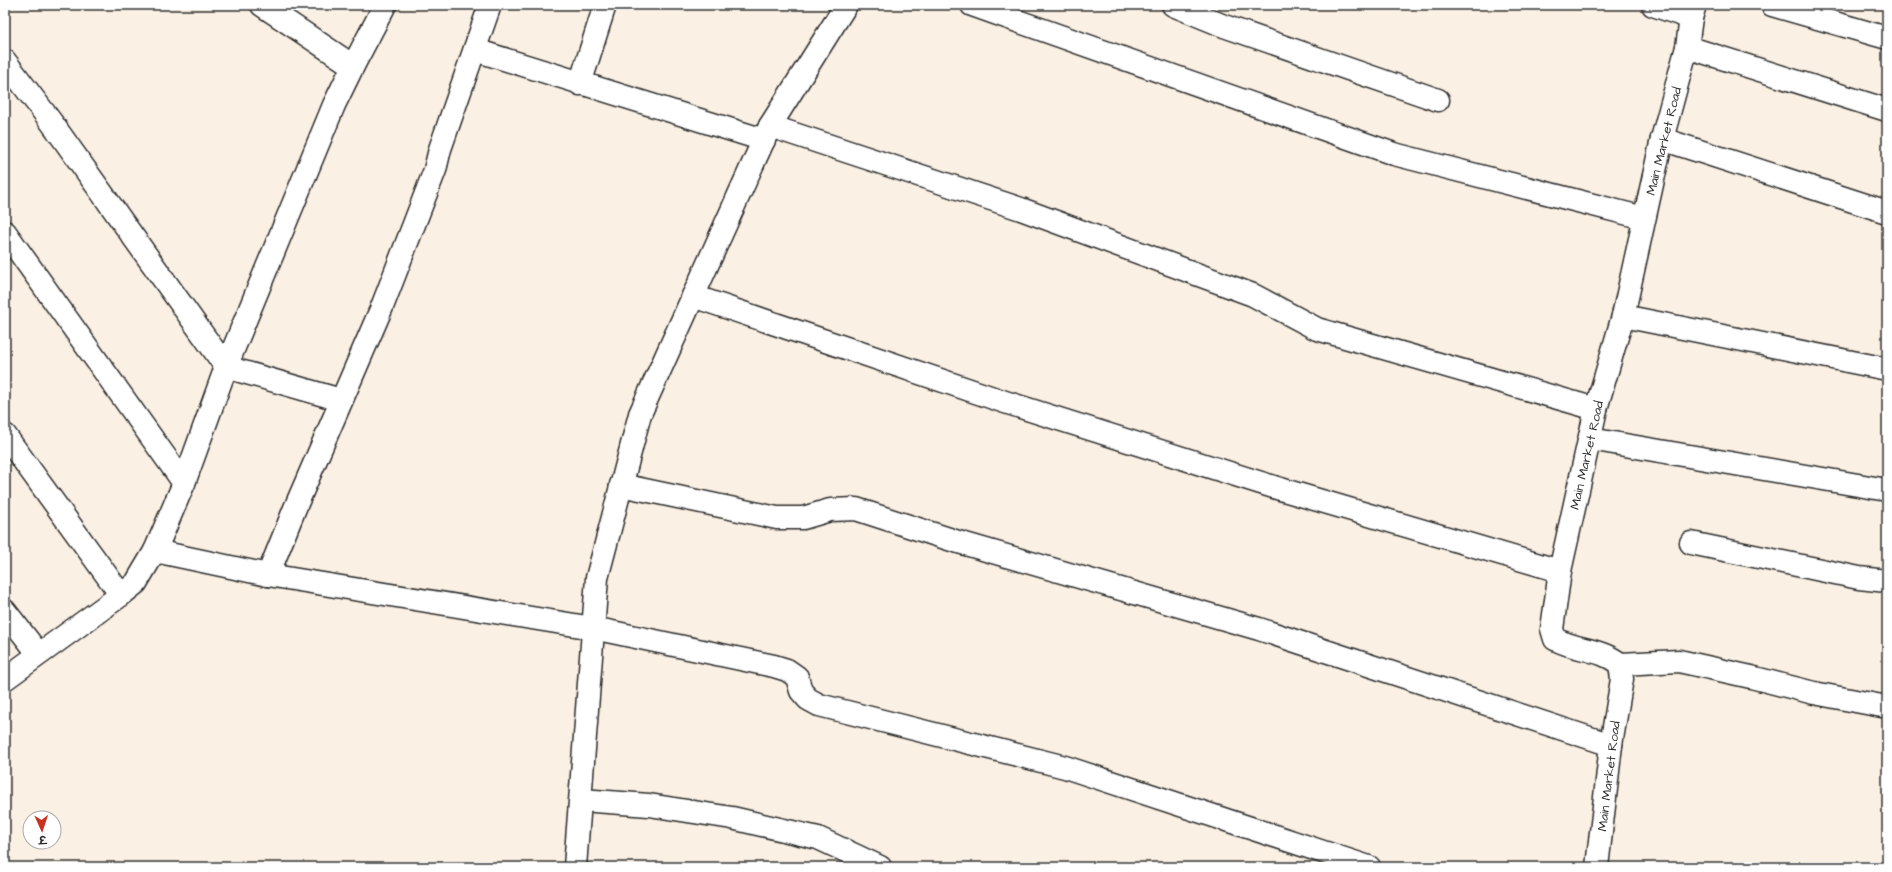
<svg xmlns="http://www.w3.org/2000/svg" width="1892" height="872" font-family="'Architects Daughter','Playpen Sans Deva',sans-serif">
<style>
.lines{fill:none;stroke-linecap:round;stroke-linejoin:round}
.minor-casing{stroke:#2b2b2b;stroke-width:25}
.minor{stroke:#fff;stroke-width:22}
.labels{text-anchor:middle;stroke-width:3.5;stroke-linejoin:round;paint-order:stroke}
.street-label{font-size:13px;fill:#2b2b2b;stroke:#fff}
</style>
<rect width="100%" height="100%" fill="#faf0e3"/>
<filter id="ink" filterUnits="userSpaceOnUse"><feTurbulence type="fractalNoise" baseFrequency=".025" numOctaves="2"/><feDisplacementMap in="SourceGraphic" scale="8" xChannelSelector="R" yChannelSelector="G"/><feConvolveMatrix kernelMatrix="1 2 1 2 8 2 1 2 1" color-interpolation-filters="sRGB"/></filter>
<g filter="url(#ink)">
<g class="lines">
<defs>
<g id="minor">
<polyline points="262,5 353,66"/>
<polyline points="972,5 1394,154 1644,218"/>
<polyline points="1173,5 1224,26 1438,100"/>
<polyline points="1653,5 1691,18"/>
<polyline points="1772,5 1887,38"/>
<polyline points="1687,47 1887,110"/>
<polyline points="475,50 764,140"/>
<polyline points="5,61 52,123 226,367 341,400"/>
<polyline points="580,84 605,5"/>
<polyline points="770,126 1021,209 1253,295 1317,329 1596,409"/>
<polyline points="1662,139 1887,212"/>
<polyline points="5,232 184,483"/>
<polyline points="693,296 1005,402 1277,488 1560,571"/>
<polyline points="1623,316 1887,369"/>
<polyline points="5,435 121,595"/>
<polyline points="1590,439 1887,490"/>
<polyline points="621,485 777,518 803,518 830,510 856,509 955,541 1259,629 1611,745"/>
<polyline points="1691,543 1859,578 1887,581"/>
<polyline points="155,551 268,575 593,628 774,666 787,670 797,677 801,691 808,699 819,705 1065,767 1369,867"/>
<polyline points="268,575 295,508 382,307 435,170 440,149 490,5"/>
<polyline points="5,611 38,653"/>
<polyline points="1620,664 1679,661 1751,677 1814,693 1887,707"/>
<polyline points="5,679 121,595 136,583 155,551 184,483 226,367 334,105 353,66 385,5"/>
<polyline points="581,800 649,805 732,818 818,838 880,867"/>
<polyline points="575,867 597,578 640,414 770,126 846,5"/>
<path d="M1597 867 1611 745 1622 679 1620 664C1600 648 1577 651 1555 639L1552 629 1560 571 1596 409 1623 316 1662 139 1687 47 1691 18 1695 5"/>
</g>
</defs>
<!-- minor casing -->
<use href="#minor" class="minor-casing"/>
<!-- minor -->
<use href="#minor" class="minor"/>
</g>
</g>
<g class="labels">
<!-- street labels -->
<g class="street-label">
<text transform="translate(1663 141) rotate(-76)" y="5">Main Market Road</text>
<text transform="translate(1586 455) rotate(-77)" y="5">Main Market Road</text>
<text transform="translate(1608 776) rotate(-83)" y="5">Main Market Road</text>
</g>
</g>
<!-- margin -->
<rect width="1892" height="872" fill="none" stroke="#fff" stroke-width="20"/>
<rect x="10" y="10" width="1872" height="852" fill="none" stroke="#2b2b2b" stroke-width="1.5" filter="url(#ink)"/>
<!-- north arrow -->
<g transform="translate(42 830) rotate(177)"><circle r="19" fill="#ffffff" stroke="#aaaaaa"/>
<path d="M0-3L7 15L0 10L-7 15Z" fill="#c8321e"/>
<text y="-6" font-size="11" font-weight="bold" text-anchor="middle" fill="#2b2b2b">उ</text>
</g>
</svg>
